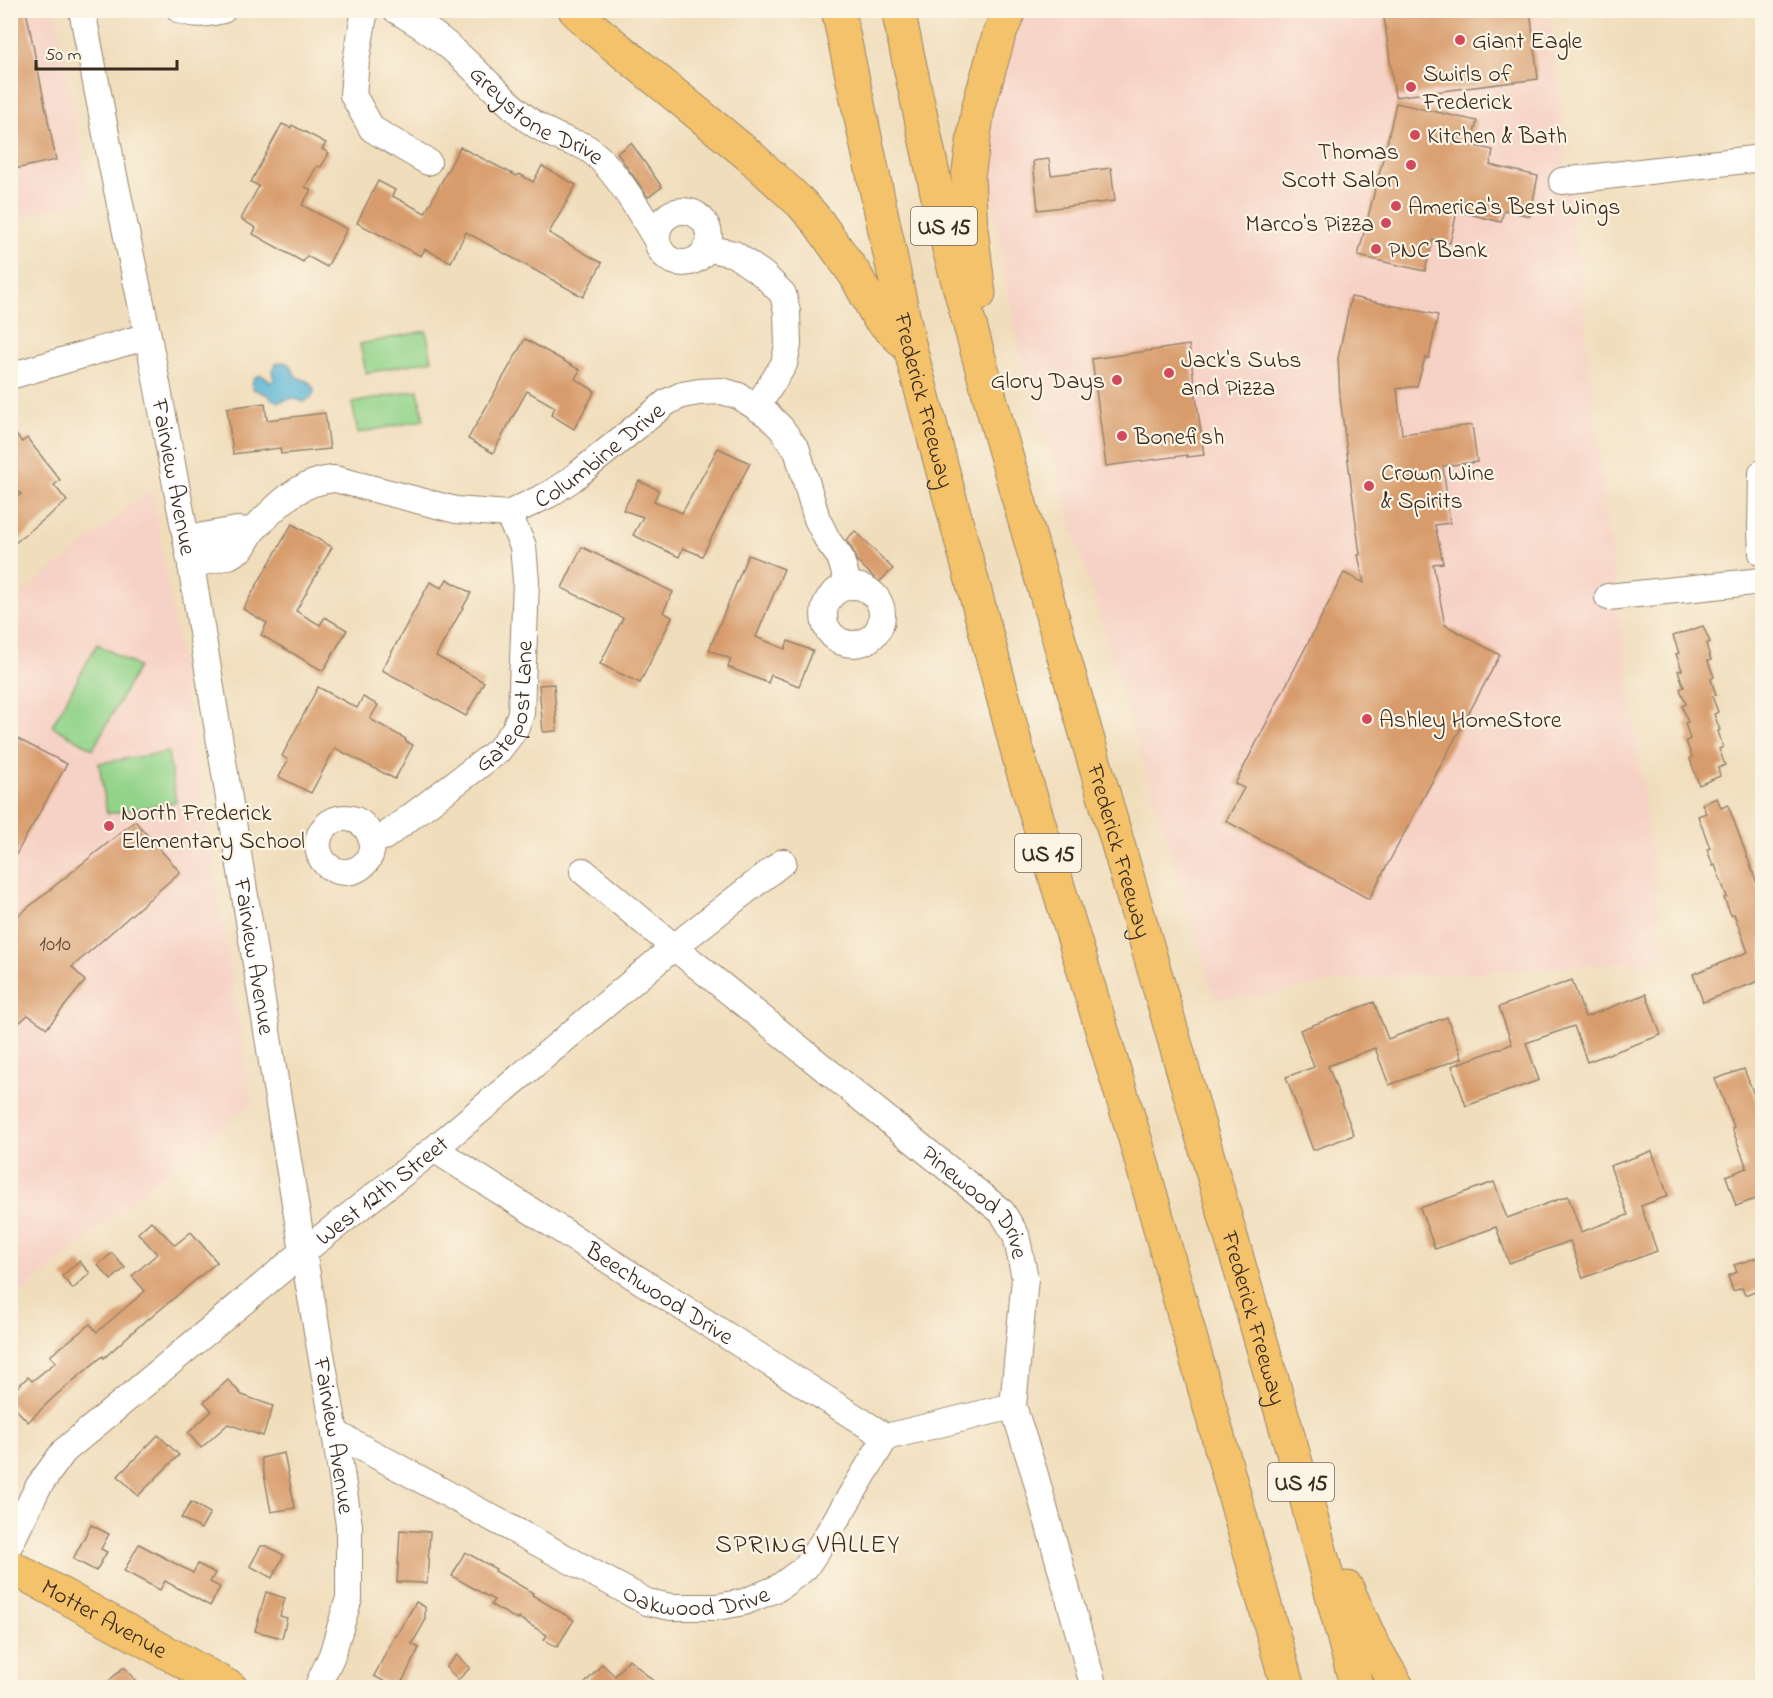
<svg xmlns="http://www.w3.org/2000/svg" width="1773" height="1698" font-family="'Indie Flower',sans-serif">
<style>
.built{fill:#f6d1c5}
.green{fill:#93d48b;stroke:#677f54;stroke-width:1.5}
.water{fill:#58b5d6;stroke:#4a707a;stroke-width:1.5}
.building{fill:#d89c6c}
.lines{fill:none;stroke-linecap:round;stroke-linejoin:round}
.minor-casing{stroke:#96846c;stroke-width:28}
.major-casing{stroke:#96846c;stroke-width:35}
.highway-casing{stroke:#96846c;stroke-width:35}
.minor{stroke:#fff;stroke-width:26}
.major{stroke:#f3c26a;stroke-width:33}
.highway{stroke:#f3c26a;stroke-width:33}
.poi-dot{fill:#d1495b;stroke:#fcf5e5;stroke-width:2}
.labels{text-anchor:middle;stroke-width:4.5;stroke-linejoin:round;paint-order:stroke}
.number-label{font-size:21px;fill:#624632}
.shield{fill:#fcf5e5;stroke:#75675a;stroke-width:1.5}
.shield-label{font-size:22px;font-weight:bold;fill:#3b2a1e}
.poi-label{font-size:24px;fill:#3b2a1e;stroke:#fcf5e5;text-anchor:start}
.street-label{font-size:24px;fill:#3b2a1e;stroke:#fcf5e5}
.neighbourhood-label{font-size:26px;letter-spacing:1.5px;fill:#3b2a1e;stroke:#fcf5e5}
</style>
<rect width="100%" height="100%" fill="#fcf5e5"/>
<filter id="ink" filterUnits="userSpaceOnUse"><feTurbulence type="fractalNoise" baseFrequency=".0167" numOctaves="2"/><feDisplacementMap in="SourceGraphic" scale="12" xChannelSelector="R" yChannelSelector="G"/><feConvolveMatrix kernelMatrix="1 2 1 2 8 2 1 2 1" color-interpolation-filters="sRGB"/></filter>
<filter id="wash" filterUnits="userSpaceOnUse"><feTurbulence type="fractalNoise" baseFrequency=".008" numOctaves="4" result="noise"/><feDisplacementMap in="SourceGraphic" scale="24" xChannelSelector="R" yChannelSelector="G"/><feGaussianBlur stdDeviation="1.35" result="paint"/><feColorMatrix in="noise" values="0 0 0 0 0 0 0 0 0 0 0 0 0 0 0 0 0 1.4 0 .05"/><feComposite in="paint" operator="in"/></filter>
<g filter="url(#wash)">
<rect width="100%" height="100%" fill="#f0ddbb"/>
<!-- built -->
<g class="built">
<polygon points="11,11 55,11 91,199 11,219"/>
<polygon points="1027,11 1550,11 1607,522 1666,961 1344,980 1254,997 1214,998 1018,345 986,165 997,96 1020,24"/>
<polygon points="152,488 252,1103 11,1301 11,603"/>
</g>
<!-- green -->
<g class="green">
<polygon points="426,331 432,360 366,373 360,344"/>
<polygon points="418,390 424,420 358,433 352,403"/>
<polygon points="97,644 138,667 93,749 52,726"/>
<polygon points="168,752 176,802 107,814 99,763"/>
</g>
<!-- water -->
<path class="water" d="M283 362C291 363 292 369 296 377 311 380 324 393 303 402L294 398 278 402 272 399 268 395 253 389 252 384 254 378 260 375 267 378 270 383 274 380 272 370 276 364Z"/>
<g id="blocks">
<!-- building -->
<g class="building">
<polygon points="10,10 26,10 56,160 10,170"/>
<polygon points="1383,10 1530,10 1538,79 1395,97"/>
<polygon points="1396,103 1477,121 1471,145 1493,150 1490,165 1538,176 1530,216 1504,210 1501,222 1457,211 1450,243 1433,239 1425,271 1358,256 1387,143"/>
<polygon points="282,124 291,128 292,125 326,143 322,149 329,153 321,167 317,166 305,187 311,190 302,205 347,229 327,267 307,256 303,262 253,234 256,228 241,219 259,186 251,182"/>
<polygon points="631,143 662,187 648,197 617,153"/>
<polygon points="460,147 517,176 519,174 533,182 542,166 576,185 549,233 602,263 583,297 466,232 451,262 425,249 421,256 357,223 378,181 395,190 392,196 425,213"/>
<polygon points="1049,159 1051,175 1111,168 1115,201 1038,210 1033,161"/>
<polygon points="1351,297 1438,315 1429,358 1425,358 1417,386 1397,389 1402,434 1472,425 1477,462 1443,466 1450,523 1435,525 1443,563 1433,564 1445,625 1500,655 1369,899 1226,821 1244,788 1235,784 1344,573 1364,583 1358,555 1360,555 1340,397 1338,358"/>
<polygon points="525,339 580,370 575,379 595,391 574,429 551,415 555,407 527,391 493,453 468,439"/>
<polygon points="1189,345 1204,455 1187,457 1187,455 1106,466 1092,359"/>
<polygon points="265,403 267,420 325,413 330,449 281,454 280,448 233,454 227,408"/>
<polygon points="10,427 22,442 27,438 60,480 54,485 67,501 10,547 10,502 21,494 10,481"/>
<polygon points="718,448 750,463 702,556 683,548 679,557 633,535 643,517 623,510 639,481 659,490 654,501 682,513"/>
<polygon points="292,524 332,547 296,611 320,625 325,617 347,630 323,671 261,635 267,623 243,609"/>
<polygon points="855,531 893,569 879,582 856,560 852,548 846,540"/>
<polygon points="582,547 673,592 663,612 672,617 640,683 600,664 623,618 562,588"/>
<polygon points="748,555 784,569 756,637 785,649 788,641 813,651 799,686 771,675 768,683 728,667 731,659 709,650"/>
<polygon points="447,579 471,593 436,656 484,682 466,716 382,670 430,582 442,588"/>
<polygon points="1703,626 1710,642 1706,644 1711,660 1708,661 1714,677 1711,679 1716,695 1712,696 1718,712 1714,714 1720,730 1718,731 1723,747 1719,749 1725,765 1718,768 1720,776 1699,785 1690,759 1692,757 1686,741 1690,739 1685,723 1688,722 1682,706 1686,704 1680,689 1684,687 1678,671 1682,670 1676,654 1679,653 1673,636"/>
<polygon points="554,684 557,731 543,732 539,685"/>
<polygon points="318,687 357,708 363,697 378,705 370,719 406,739 405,741 413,745 395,779 335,748 311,793 279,777 288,760 282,756"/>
<polygon points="10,735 67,764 10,865"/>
<polygon points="1717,798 1721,808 1728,805 1762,897 1762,985 1761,985 1759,981 1703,1002 1693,974 1748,952 1734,914 1731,915 1724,898 1727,897 1715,865 1713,866 1707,849 1710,848 1698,816 1706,813 1702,804"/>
<polygon points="135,821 180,872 72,967 85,981 47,1028 28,1015 10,1031 10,922"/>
<polygon points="1572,980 1585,1017 1646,994 1661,1035 1587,1062 1574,1026 1526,1043 1539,1080 1466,1106 1452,1066 1512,1044 1499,1007"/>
<polygon points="1374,1002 1388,1039 1447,1017 1462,1058 1389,1085 1375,1048 1328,1066 1354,1135 1313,1150 1286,1077 1314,1067 1300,1030"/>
<polygon points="1744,1069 1762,1115 1762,1204 1761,1204 1758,1198 1736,1206 1726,1176 1747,1168 1732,1128 1734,1127 1715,1079"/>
<polygon points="1652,1151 1668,1196 1641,1206 1657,1251 1583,1278 1570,1241 1509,1263 1496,1227 1435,1249 1420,1208 1494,1182 1507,1218 1568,1196 1581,1232 1628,1215 1610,1166"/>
<polygon points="151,1221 175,1245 191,1232 217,1262 149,1319 148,1318 104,1358 103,1356 56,1395 28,1422 10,1403 10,1394 28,1377 32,1381 56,1362 50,1356 90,1324 97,1332 145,1291 132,1276 157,1254 138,1233"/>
<polygon points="112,1253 125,1268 111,1280 98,1265"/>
<polygon points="1762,1256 1762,1288 1745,1295 1742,1288 1733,1291 1728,1276 1737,1272 1734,1265"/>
<polygon points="79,1261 90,1273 73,1289 62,1276"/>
<polygon points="228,1380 242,1395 273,1406 263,1436 228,1424 201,1448 188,1433 212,1411 204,1402"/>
<polygon points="158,1435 179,1455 138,1496 118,1476"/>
<polygon points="284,1453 295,1508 271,1512 261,1458"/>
<polygon points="191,1502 210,1513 201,1529 181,1518"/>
<polygon points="91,1525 109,1534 101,1549 107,1552 96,1571 73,1559"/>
<polygon points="400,1530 430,1532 427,1583 397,1582"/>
<polygon points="139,1544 193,1573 198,1564 215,1573 210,1582 220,1587 210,1606 165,1581 160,1590 124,1571"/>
<polygon points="261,1546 267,1546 284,1555 272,1578 250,1566"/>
<polygon points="465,1552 496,1569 495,1571 533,1593 532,1595 574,1620 557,1647 544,1640 547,1635 519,1618 518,1620 491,1605 494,1600 452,1576"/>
<polygon points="266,1592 285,1598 280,1616 287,1618 282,1638 255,1631"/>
<polygon points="416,1602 425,1607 425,1621 412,1644 419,1648 399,1688 396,1688 374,1676 395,1635 396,1636"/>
<polygon points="457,1655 470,1668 458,1680 446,1667"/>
<polygon points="629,1659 661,1688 581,1688 602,1664 615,1676"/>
<polygon points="124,1667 142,1688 101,1688"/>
</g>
</g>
</g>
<g filter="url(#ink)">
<use href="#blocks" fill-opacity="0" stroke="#96846c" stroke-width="1.5"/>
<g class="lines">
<defs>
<g id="minor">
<path id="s1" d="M82 10 113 171 148 336 191 565 303 1252 335 1433 349 1525V1598L332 1655 317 1688"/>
<path d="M180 10C196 16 207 14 223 10"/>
<polyline points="365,10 356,61 353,95 372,129 428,162"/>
<path id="s2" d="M396 10C416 22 435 34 452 49 478 71 500 97 526 118 538 127 552 135 566 140 571 143 578 143 583 146 608 157 642 215 656 239"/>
<polyline points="1562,181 1762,158"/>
<circle cx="683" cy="237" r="26"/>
<polyline points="706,248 734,254 764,275 783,294 787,312 788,345 784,364 757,407"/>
<polyline points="10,376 148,336"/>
<polyline points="1762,473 1761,530 1762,553"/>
<path id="s3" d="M252 531C277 506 298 481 335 479L456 510 508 514 550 494 572 479 667 402 682 395 699 392 722 391 739 396 768 415 781 428 797 450 817 519 828 541 840 557 849 586"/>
<polyline points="186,539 237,530 252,531 242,548 229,556 191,565"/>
<circle cx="853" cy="615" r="29"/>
<polyline points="1608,597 1762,581"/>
<circle cx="345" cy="845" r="27"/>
<path id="s4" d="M372 839 384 837 498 751 515 729 521 713 526 581 523 546 508 514"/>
<path id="s5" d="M583 871 674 947 1002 1212 1016 1235 1025 1278 1013 1406 1035 1475 1094 1688"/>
<path id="s6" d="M434 1149 886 1437"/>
<path id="s7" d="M335 1433 647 1602 671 1607H717L744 1602 778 1588 805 1568 824 1540 886 1437 1013 1406"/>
<path id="s8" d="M10 1544 38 1487 64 1451 303 1252 434 1149 674 947 783 862"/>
</g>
<g id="major">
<path id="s9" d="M10 1566 231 1688"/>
</g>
<g id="highway">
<polyline points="575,10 592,27 750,156 801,203 818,222 856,276 878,317 910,348"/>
<path id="s10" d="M838 10 910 348 1022 768 1136 1142 1288 1688"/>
<path id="s11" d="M898 10 949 249 1001 438 1305 1494 1357 1688"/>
<polyline points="979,294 971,228 968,177 978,109 999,35 1010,10"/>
<polyline points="1347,1588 1372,1643 1398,1688"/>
</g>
</defs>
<!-- minor casing -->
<use href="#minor" class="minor-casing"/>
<!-- major casing -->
<use href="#major" class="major-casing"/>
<!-- highway casing -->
<use href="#highway" class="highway-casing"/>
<!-- minor -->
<use href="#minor" class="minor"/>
<!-- major -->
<use href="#major" class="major"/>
<!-- highway -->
<use href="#highway" class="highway"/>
</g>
</g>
<!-- markers -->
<g class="poi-dot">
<circle cx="1460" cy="40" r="6"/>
<circle cx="1411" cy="87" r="6"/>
<circle cx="1415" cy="135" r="6"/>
<circle cx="1411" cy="165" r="6"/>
<circle cx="1396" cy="206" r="6"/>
<circle cx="1386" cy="223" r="6"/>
<circle cx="1376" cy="249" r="6"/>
<circle cx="1169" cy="373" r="6"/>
<circle cx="1117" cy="380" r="6"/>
<circle cx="1122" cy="436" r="6"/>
<circle cx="1369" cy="486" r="6"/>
<circle cx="1367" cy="719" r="6"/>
<circle cx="109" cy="826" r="6"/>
</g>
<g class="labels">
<!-- number labels -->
<g class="number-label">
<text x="55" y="950">1010</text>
</g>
<!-- shield labels -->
<g class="shield">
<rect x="911" y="207" width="66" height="38" rx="4.5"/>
<rect x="1015" y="834" width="66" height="38" rx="4.5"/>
<rect x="1268" y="1463" width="66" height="38" rx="4.5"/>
</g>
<g class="shield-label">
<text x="944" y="234">US 15</text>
<text x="1048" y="861">US 15</text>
<text x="1301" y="1490">US 15</text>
</g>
<!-- poi labels -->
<g class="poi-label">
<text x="1472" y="48">Giant Eagle</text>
<text x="1423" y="81">Swirls of<tspan x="1423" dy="28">Frederick</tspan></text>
<text x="1427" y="143">Kitchen &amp; Bath</text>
<text x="1399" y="159" text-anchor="end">Thomas<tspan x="1399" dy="28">Scott Salon</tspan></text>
<text x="1408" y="214">America's Best Wings</text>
<text x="1374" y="231" text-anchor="end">Marco's Pizza</text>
<text x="1388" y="257">PNC Bank</text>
<text x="1181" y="367">Jack's Subs<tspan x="1181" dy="28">and Pizza</tspan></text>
<text x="1105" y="388" text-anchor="end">Glory Days</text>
<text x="1134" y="444">Bonefish</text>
<text x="1381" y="480">Crown Wine<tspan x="1381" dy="28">&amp; Spirits</tspan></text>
<text x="1379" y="727">Ashley HomeStore</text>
<text x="121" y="820">North Frederick<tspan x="121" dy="28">Elementary School</tspan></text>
</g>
<!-- street labels -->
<g class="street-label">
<text dy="8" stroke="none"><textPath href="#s2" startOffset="177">Greystone Drive</textPath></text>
<text dy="8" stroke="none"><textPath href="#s10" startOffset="400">Frederick Freeway</textPath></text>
<text dy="8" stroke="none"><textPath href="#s3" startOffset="387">Columbine Drive</textPath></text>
<text dy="8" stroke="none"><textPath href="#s1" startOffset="476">Fairview Avenue</textPath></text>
<text dy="8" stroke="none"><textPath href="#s4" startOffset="201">Gatepost Lane</textPath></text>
<text dy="8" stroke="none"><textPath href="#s11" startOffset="870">Frederick Freeway</textPath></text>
<text dy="8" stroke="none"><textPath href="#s1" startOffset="962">Fairview Avenue</textPath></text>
<text dy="8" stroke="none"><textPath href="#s8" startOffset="519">West 12th Street</textPath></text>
<text dy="8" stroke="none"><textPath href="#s5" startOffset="516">Pinewood Drive</textPath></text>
<text dy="8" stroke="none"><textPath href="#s6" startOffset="268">Beechwood Drive</textPath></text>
<text dy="8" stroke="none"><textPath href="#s11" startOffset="1356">Frederick Freeway</textPath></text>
<text dy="8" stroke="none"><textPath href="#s1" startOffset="1448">Fairview Avenue</textPath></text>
<text dy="8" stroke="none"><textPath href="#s7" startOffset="404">Oakwood Drive</textPath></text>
<text dy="8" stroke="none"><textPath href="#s9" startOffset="108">Motter Avenue</textPath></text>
</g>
<!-- neighbourhood labels -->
<g class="neighbourhood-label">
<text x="808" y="1552">SPRING VALLEY</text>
</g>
</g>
<!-- margin -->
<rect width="1773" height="1698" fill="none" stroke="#fcf5e5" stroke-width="36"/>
<!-- scale -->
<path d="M36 60v9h141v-9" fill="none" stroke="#3b2a1e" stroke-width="3"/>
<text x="45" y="60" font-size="18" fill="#3b2a1e" stroke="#fcf5e5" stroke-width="4.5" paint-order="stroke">50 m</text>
</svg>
